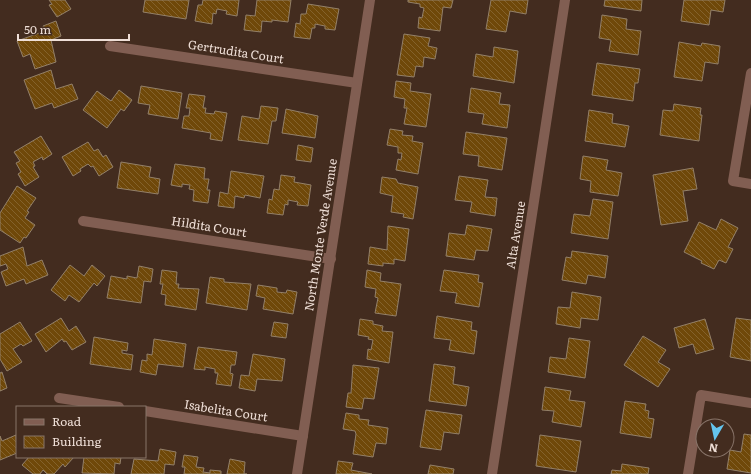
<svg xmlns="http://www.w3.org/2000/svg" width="751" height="474" font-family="Literata,serif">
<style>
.building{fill:url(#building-back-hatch);stroke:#938069}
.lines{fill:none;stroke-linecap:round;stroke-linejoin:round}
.minor{stroke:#815e52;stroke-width:10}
.labels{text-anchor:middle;stroke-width:3.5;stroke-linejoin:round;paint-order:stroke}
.street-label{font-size:12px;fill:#efdfd7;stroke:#432c1f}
</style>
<defs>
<pattern id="building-back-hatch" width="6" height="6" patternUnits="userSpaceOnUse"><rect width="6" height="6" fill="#6f4809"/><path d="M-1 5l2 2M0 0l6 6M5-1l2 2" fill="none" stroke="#84622c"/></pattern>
</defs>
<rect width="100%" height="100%" fill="#432c1f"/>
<!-- building -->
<g class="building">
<polygon points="49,0 65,0 71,9 57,17 49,5 52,4"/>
<polygon points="145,0 189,0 186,19 143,12"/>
<polygon points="203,0 239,0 237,16 226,14 227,11 217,9 216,14 213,13 212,24 195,21 198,5 202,5"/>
<polygon points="257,0 291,0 288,22 272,20 272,22 262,21 261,32 244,30 246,15 255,16"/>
<polygon points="408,0 453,0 451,8 443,7 440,31 418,28 419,17 422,18 424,8 420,7 420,4 408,2"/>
<polygon points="491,0 528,0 526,14 510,11 506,32 486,29"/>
<polygon points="605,0 642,0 641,11 604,6"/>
<polygon points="684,0 725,0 723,12 711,10 709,25 681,21"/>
<polygon points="308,4 339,9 335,30 325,29 325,26 315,24 315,28 312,28 310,39 294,37 296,23 300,24 301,14 306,14"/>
<polygon points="602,15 627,19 626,29 641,31 638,55 609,51 611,40 599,38"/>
<polygon points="56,21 61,36 51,40 56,62 35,69 30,54 23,57 17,41 45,31 43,26"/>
<polygon points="404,34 430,38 428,46 437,48 435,59 424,57 423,67 416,66 414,77 397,75"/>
<polygon points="679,42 701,46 702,43 720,46 718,64 705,62 702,81 674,77"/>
<polygon points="494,47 518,51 514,83 473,76 476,54 493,57"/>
<polygon points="597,63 640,69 638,83 635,83 633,101 592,95"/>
<polygon points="51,70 56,89 72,84 78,99 54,108 52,103 35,109 24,80"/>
<polygon points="396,81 411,83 410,91 431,94 426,127 404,124 407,108 404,108 405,99 394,97"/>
<polygon points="141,86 182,93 178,119 148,114 150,105 138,103"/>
<polygon points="471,88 501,93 499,104 510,105 507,128 482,124 484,114 468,112"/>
<polygon points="119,90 132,100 124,111 121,109 107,128 83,110 97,91 111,101"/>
<polygon points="189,94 205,96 203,108 206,108 205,113 214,114 215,111 227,113 222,141 210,139 211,133 182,128 184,116 189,116 190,108 186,108"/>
<polygon points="674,104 701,108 700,115 702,115 699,141 660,135 663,110 673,111"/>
<polygon points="261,106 278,108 276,121 272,121 268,144 238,140 242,116 259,119"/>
<polygon points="286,109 318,116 315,138 282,133"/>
<polygon points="589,110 613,114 612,123 629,126 625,147 585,141"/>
<polygon points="390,129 403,131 402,135 413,136 412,141 423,143 418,174 396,170 398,159 401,160 402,153 398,153 398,147 387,145"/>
<polygon points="466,132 507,138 502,170 478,166 479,156 463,154"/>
<polygon points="41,136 52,154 43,160 42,157 33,162 35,166 33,167 39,177 25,186 18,174 21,172 16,163 20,161 14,152"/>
<polygon points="88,142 94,151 98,149 103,157 106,155 113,167 99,176 93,166 91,167 88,164 80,169 81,171 73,176 62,157"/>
<polygon points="298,145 313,148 311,162 296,160"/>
<polygon points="583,156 608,160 606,170 622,173 618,196 590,192 591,181 580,179"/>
<polygon points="121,162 151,167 149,177 160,179 158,194 117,188"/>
<polygon points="175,164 205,168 204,179 209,179 207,190 210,190 208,203 193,201 194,190 189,189 190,185 182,184 182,187 171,185"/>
<polygon points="693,168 697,189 683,191 688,221 661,225 653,175"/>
<polygon points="231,171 264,176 260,198 245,195 244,198 235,196 234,208 218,206 220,192 228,194"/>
<polygon points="281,175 295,177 294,182 311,185 308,206 297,205 298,202 288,200 288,205 285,204 283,215 267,213 269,199 272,200 274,189 279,190"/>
<polygon points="459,176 488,180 485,197 497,198 495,216 470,212 472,202 455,200"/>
<polygon points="382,177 396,179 398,183 418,187 413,219 403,217 404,214 391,212 393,196 380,193"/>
<polygon points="17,186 36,198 27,211 29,212 25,218 35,225 26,238 24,237 20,243 0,230 0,213"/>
<polygon points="593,199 613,202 608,239 571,233 574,214 590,216"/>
<polygon points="721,219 738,228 728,247 733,249 726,263 719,260 714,269 701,263 702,261 684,252 699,222 716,230"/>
<polygon points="467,225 492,229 488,251 476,250 474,260 446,256 449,233 465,235"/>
<polygon points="388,226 409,229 405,261 394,259 394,264 383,263 383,266 368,264 370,247 387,250"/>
<polygon points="23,247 27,266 42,260 48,275 26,284 24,279 6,286 1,272 8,269 6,264 0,266 0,256"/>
<polygon points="572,251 608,256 605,278 588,275 586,284 562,280 566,257 571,258"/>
<polygon points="70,265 84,276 92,265 105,276 97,286 94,283 79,302 69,295 65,301 51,290"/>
<polygon points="139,266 153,269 151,282 144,281 141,303 107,298 111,276 127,279 127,276 137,278"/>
<polygon points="162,270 177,272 176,284 179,284 178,288 199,289 196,310 165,305 166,295 161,294 163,284 160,284"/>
<polygon points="367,270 381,273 380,281 401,284 396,316 375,313 378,298 375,297 376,289 365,287"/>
<polygon points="444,270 479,275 478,282 483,283 479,307 455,303 457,293 440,291"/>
<polygon points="210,277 224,279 224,282 251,284 247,310 206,303"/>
<polygon points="258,285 277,288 277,292 286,293 287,290 297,292 293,314 263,309 265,298 256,296"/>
<polygon points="572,292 601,297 598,320 581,318 580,328 556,324 558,307 570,308"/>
<polygon points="437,316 472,322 471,330 477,331 474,354 449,350 451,340 434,338"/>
<polygon points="61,318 69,331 76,326 86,342 72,350 66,341 64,342 62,339 46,352 35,334"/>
<polygon points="736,318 751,320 751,361 730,357"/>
<polygon points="360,319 373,321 373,324 383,326 382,331 393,332 389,363 367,359 368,349 371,350 373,340 368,339 369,337 358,335"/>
<polygon points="705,319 714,349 696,354 693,344 679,348 674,328"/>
<polygon points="20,322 32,341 23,346 21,344 13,349 22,362 7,371 0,359 0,334"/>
<polygon points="274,322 288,324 286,338 271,336"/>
<polygon points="643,336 666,350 658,362 670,369 658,387 624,365"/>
<polygon points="94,337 128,343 127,351 122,350 122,353 133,355 131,370 90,364"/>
<polygon points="569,338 590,341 585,378 548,372 550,357 566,359"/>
<polygon points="154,339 186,344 183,367 158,364 156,375 140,372 142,360 147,361 147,354 152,355"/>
<polygon points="198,347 237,352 235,365 231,365 230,373 233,374 231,386 216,384 218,373 215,373 215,369 205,367 205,370 194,369"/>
<polygon points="253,354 285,359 282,381 257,379 255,391 239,388 241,375 249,376"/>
<polygon points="434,364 455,367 453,384 469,387 466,406 429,401"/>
<polygon points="353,365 379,368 374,399 364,398 362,409 346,407 348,393 351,393"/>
<polygon points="2,372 7,388 0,391 0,373"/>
<polygon points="545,387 571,391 569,400 585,402 581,427 552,422 554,411 542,410"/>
<polygon points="625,401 646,404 645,410 649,411 648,418 654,419 651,438 620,433"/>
<polygon points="426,410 462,415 459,434 444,432 441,450 420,447"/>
<polygon points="346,413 359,415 359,419 369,420 368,425 388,428 386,444 376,443 373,457 353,454 356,434 355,431 343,429"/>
<polygon points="744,434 751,435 751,473 727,469 730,450 741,452"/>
<polygon points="16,435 17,453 0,460 0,436 2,441"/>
<polygon points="540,435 581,441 576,472 536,466"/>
<polygon points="160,449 176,452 174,465 165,464 164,474 131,474 134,459 158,461"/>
<polygon points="184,455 198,457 196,467 204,468 203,472 210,473 210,470 221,471 221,474 184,474 185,467 182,467"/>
<polygon points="29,457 74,457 65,467 63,464 54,474 47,474 43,470 40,474 33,474 22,465"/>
<polygon points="84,457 124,457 121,457 120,464 115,463 114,474 82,473"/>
<polygon points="230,459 245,462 244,474 247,474 227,474"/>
<polygon points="338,461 353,463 351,470 372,474 336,474"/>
<polygon points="622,464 649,468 648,474 611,474 612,470 621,471"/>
<polygon points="430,465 454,469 453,474 428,474"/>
</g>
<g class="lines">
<!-- minor -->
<g class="minor">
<polyline points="110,46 357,83"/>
<polyline points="751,73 733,181 751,184"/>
<polyline points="83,221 331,259"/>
<polyline points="59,398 119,407"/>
<polyline points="145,411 303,436"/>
<polyline points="297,474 370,0"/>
<polyline points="492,474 565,0"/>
<polyline points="688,474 701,395 751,403"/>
</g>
</g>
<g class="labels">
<!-- street labels -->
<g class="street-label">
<text transform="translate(236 52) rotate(9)" y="4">Gertrudita Court</text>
<text transform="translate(209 227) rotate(9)" y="4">Hildita Court</text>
<text transform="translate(321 235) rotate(-81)" y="4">North Monte Verde Avenue</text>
<text transform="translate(516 235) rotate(-81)" y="4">Alta Avenue</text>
<text transform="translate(226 411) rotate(9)" y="4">Isabelita Court</text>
</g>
</g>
<!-- legend -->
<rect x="16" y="406" width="130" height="52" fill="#432c1f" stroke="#887469"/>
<rect x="24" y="419" width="20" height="6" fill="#815e52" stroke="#887469"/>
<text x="52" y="426" font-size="12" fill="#efdfd7">Road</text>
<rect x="24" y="436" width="20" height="12" fill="url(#building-back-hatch)" stroke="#887469"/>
<text x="52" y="446" font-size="12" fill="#efdfd7">Building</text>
<!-- north arrow -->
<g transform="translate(715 438) rotate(189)"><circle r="19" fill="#432c1f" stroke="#887469"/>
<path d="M0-3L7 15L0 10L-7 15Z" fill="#64c5ee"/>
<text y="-6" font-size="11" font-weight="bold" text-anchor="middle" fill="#efdfd7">N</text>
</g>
<!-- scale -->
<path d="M18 34v6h111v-6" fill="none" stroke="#efdfd7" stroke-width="2"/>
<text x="24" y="34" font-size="12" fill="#efdfd7" stroke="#432c1f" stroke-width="3" paint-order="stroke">50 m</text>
</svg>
